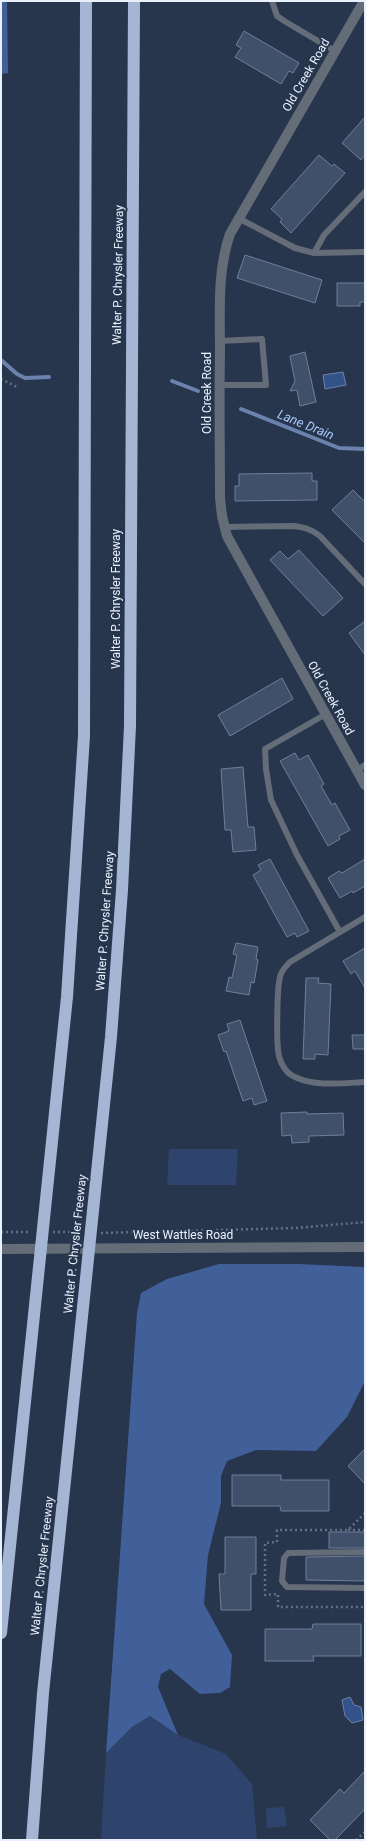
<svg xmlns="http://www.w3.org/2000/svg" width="366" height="1841" font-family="Roboto,sans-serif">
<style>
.green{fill:#2f446c}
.forest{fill:#41609a}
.water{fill:#34528a;stroke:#6b82ad}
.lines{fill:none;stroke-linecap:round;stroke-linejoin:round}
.stream{stroke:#6b82ad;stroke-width:4}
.building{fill:#41506a;stroke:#6f7f9b}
.path{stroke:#636f83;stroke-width:2.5;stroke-dasharray:2 3;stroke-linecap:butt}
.service{stroke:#646c78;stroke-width:6}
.minor{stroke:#646c78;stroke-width:10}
.tertiary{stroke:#646c78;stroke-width:10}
.motorway{stroke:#a5b6d5;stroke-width:12}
.labels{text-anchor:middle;stroke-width:4;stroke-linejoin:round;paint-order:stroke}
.street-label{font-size:12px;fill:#eaf1fe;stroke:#27354d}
.water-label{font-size:13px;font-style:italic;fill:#abc8fa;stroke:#27354d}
</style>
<rect width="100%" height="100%" fill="#27354d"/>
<!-- green -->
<g class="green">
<polygon points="169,1149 238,1149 236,1185 167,1185"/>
<polygon points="150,1716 178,1735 226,1754 252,1784 257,1840 101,1840 106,1753 132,1727"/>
<polygon points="284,1807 287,1826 267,1828 266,1808"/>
</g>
<!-- forest -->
<g class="forest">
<polygon points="1,1 7,1 8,73 1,74"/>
<polygon points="219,1264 298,1264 365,1267 365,1381 347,1417 316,1451 256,1450 227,1461 221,1476 221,1503 208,1555 204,1604 232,1655 230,1687 220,1693 200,1694 170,1669 161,1674 158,1687 178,1735 150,1716 132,1727 106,1753 137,1313 141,1293 167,1279"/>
</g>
<!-- water -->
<g class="water">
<polygon points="343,372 346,385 325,389 323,375"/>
<polygon points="350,1697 354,1705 361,1707 363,1720 352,1723 345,1716 342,1700"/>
</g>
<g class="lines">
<!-- stream -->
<g class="stream">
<polyline points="1,360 17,374 25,378 49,377"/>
<polyline points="172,381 198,391"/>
<polyline points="241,409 339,448 365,449"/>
</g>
</g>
<!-- building -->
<g class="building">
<polygon points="244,31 299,63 293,73 289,71 281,84 235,57 241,48 236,45"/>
<polygon points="365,117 365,155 361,160 342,143"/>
<polygon points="319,155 332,166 334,164 345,173 291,233 280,222 282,219 271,209"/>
<polygon points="245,255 322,280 315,303 237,278"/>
<polygon points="337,283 365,283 365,302 360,302 360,306 337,306"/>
<polygon points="305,352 316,402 300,406 297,390 290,391 295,381 290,356"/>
<polygon points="312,473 312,481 317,481 317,500 235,501 235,486 239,486 239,474"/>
<polygon points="353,490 365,502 365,543 332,510"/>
<polygon points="299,550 343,598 323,616 270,560 280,551 288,559"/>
<polygon points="365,621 365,655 349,633"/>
<polygon points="282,678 293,699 230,736 218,715"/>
<polygon points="295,753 299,760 308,755 324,784 321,786 332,805 335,803 350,830 339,836 340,839 328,846 280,761"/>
<polygon points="243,767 248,827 254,827 256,850 233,852 231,830 225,830 221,769"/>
<polygon points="270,859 309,931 297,937 295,933 287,937 253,875 261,870 258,865"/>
<polygon points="365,859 365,886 353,893 352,891 340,898 328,878 339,871 342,873"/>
<polygon points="236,943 258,947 256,959 258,960 254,983 251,982 249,995 226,991 229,977 232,978 237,955 233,954"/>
<polygon points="365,948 365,988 355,971 351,974 343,961"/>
<polygon points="306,978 319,978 318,983 331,984 328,1055 315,1054 315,1059 303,1059"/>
<polygon points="240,1020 267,1101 254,1105 252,1098 243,1101 226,1051 224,1052 218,1035 229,1031 227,1024"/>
<polygon points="352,1035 365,1035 365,1049 353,1049"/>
<polygon points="307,1112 307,1114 343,1113 344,1135 309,1136 309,1142 292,1143 291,1135 282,1136 281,1113"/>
<polygon points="365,1449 365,1484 348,1466"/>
<polygon points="232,1475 281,1475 281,1480 329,1480 329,1511 281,1511 280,1506 232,1506"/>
<rect x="329" y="1532" width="36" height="16"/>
<polygon points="225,1537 256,1537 256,1574 251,1574 251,1610 221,1610 219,1574 225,1574"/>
<polygon points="365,1556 365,1581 306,1580 306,1557"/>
<polygon points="313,1624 361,1624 361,1656 313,1656 314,1661 265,1661 265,1629 312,1629"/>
<polygon points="365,1771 365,1809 335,1840 330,1840 310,1820 340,1789 344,1793"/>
</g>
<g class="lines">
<!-- path -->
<g class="path">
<polyline points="1,379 19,388"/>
<polyline points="1,1232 30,1232"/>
<polyline points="53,1232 80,1232"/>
<polyline points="101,1233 296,1228 365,1222"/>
<polyline points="365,1513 348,1530 277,1530 277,1542 265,1543 265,1595 278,1594 278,1607 365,1607"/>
<polyline points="348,1530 365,1530"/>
<polyline points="356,1840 365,1832"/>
</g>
<!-- service -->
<g class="service">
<polyline points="272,1 277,16 286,22 335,51"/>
<polyline points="238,218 295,248 314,253 365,252"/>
<polyline points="314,253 324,235 365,192"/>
<polyline points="220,385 266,385 262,339 220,341"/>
<path d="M224 527 293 526C304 527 311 529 320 536L365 584"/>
<polyline points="326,714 265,749 266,769 271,800 297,855 340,932"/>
<polyline points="357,770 365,765"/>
<path d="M365 917 290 962C286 966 281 971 280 977 277 988 276 1045 279 1056 281 1065 287 1074 295 1077 315 1087 344 1083 365 1082"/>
<polyline points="365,1552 288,1553 284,1558 282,1581 287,1587 365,1588"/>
</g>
<!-- minor -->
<path class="minor" d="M364 1 230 234C217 271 220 312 220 352 219 400 220 449 220 498L222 516 227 536 365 785"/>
<!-- tertiary -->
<polyline class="tertiary" points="1,1249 365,1247"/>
<!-- motorway -->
<g class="motorway">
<polyline points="1,1633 67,997 84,736 86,1"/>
<polyline points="32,1840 43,1693 111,1037 122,890 130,726 134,1"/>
</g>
</g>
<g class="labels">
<!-- street labels -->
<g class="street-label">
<text transform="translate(306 75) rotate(-60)" y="4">Old Creek Road</text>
<text transform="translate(118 275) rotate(-89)" y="4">Walter P. Chrysler Freeway</text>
<text transform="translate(207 393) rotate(-90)" y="4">Old Creek Road</text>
<text transform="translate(116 599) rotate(-90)" y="4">Walter P. Chrysler Freeway</text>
<text transform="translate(331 698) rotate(61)" y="4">Old Creek Road</text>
<text transform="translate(105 921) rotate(-86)" y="4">Walter P. Chrysler Freeway</text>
<text x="183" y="1239">West Wattles Road</text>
<text transform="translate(75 1244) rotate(-84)" y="4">Walter P. Chrysler Freeway</text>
<text transform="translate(42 1566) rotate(-84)" y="4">Walter P. Chrysler Freeway</text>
</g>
<!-- water labels -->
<g class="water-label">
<text transform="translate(306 424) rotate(22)" y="5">Lane Drain</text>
</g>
</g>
<!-- border -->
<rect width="366" height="1841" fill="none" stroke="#eaf1fe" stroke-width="4"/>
</svg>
